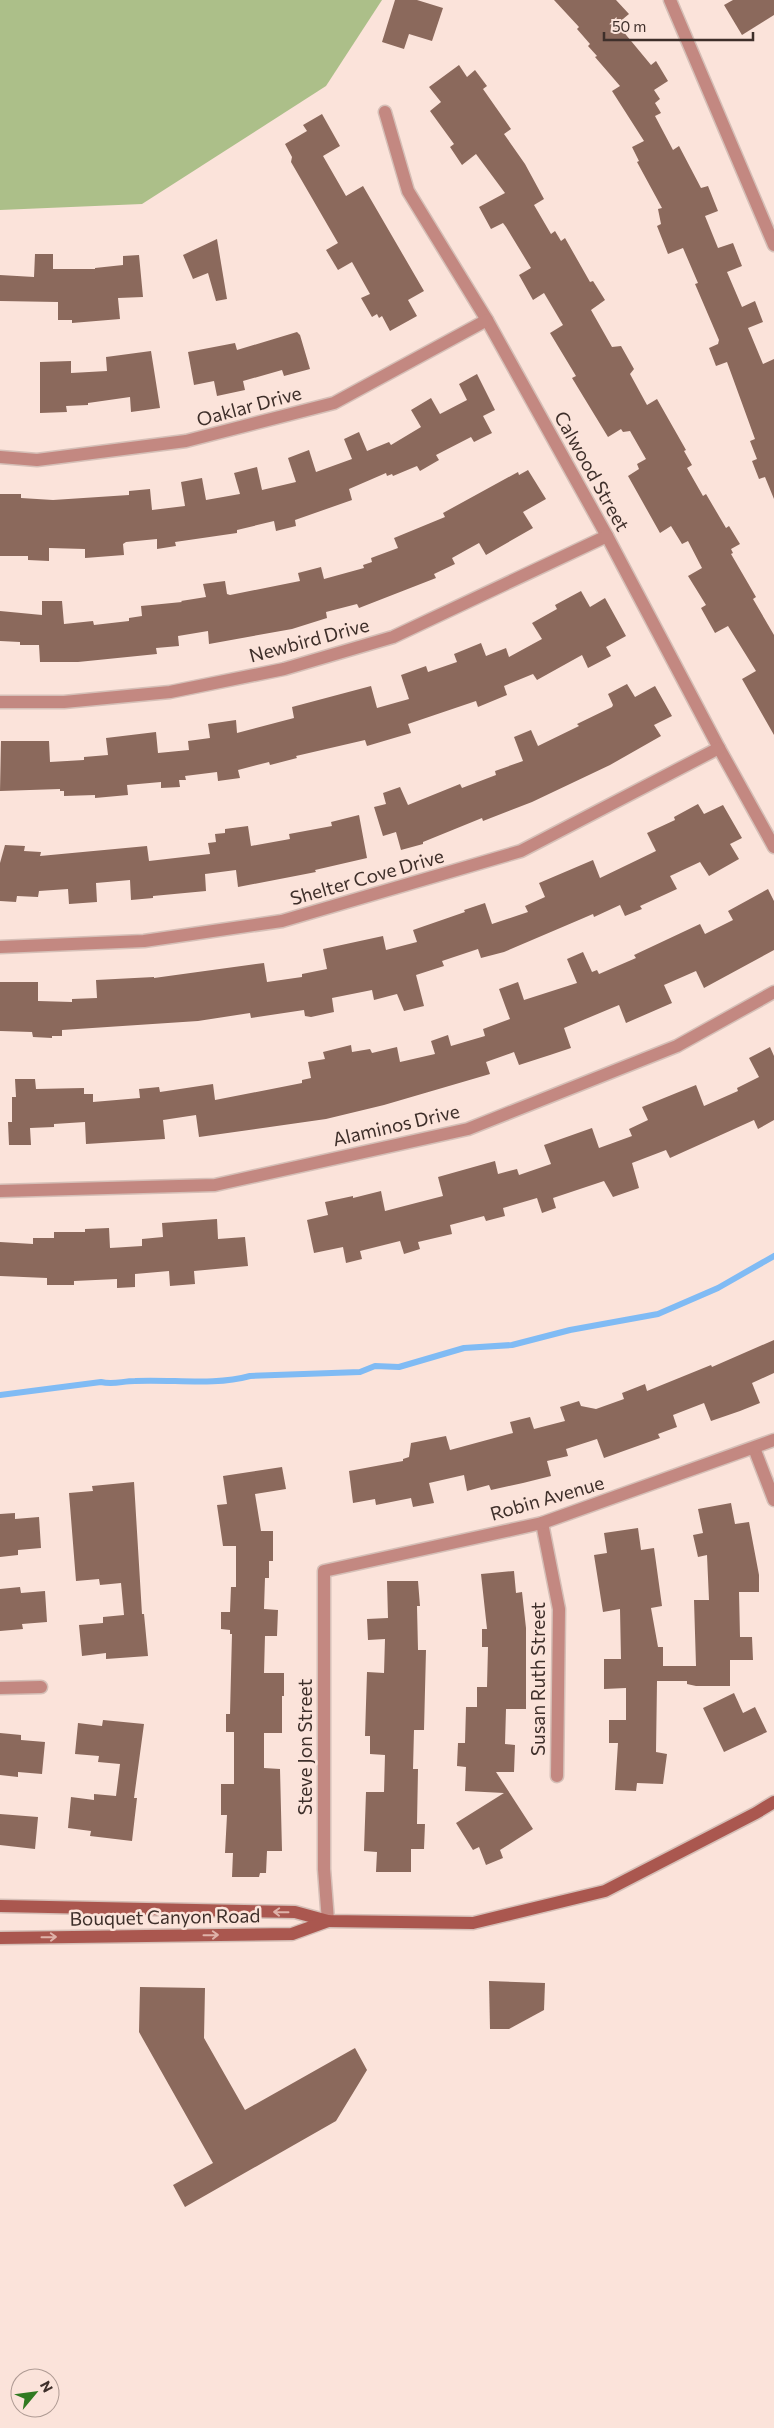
<svg xmlns="http://www.w3.org/2000/svg" width="774" height="2428" font-family="Commissioner,sans-serif">
<style>
.green{fill:#acbf89}
.lines{fill:none;stroke-linecap:round;stroke-linejoin:round}
.stream{stroke:#80bbf4;stroke-width:6}
.building{fill:#8b695c}
.minor-casing{stroke:#d5bfb7;stroke-width:15}
.secondary-casing{stroke:#d5bfb7;stroke-width:15}
.minor{stroke:#c38881;stroke-width:12}
.secondary{stroke:#aa574f;stroke-width:12}
.oneway{stroke:#dfb2a9}
.labels{text-anchor:middle;stroke-width:5;stroke-linejoin:round;paint-order:stroke}
.street-label{font-size:19px;fill:#3e2f2a;stroke:#fbe3da}
</style>
<rect width="100%" height="100%" fill="#fbe3da"/>
<!-- green -->
<polygon class="green" points="0,0 382,0 326,86 142,204 0,210"/>
<g class="lines">
<!-- stream -->
<path class="stream" d="M0 1395 101 1382C114 1385 122 1381 135 1381 173 1379 213 1386 250 1376L360 1372 375 1366 399 1367 464 1348 512 1345 570 1330 658 1314 718 1288 774 1256"/>
</g>
<!-- building -->
<g class="building">
<polygon points="395,0 417,0 443,8 432,41 409,34 404,49 382,42"/>
<polygon points="554,0 616,0 629,14 617,24 651,65 656,61 668,81 654,90 660,99 655,103 661,113 655,116 673,150 679,146 701,188 708,186 718,211 705,216 718,248 733,243 742,266 727,272 742,307 755,301 763,322 748,328 763,364 774,359 774,499 765,477 759,479 752,461 757,459 750,441 755,439 727,362 716,366 709,348 718,344 719,340 695,284 698,283 683,248 668,254 657,226 661,224 658,209 662,208 637,162 639,161 632,147 644,141 612,91 620,86 595,57 597,56 588,46 590,44 577,29 579,27"/>
<polygon points="733,0 774,0 774,15 742,35 724,5"/>
<polygon points="459,65 467,77 475,70 487,86 483,89 511,129 504,134 525,164 544,199 534,205 551,234 555,231 561,241 565,238 590,282 593,281 605,300 591,310 612,347 621,346 634,369 630,374 647,405 657,399 686,450 684,451 692,465 687,468 703,496 706,494 726,528 729,526 740,544 731,549 733,553 731,554 756,597 753,599 774,635 774,735 742,679 756,671 728,626 715,633 701,608 706,605 688,576 702,568 688,541 682,544 671,526 660,533 628,476 639,469 637,464 646,459 630,431 623,432 621,429 608,437 572,378 576,376 550,333 563,325 544,293 533,300 519,275 531,268 506,227 503,223 491,229 479,207 505,193 476,154 462,165 450,147 454,144 430,111 441,102 429,87"/>
<polygon points="322,114 340,146 323,156 346,196 363,186 424,291 408,300 417,316 390,331 382,316 379,318 377,314 372,317 361,298 370,294 352,262 338,270 326,250 338,243 291,162 292,157 285,144 307,131 303,125"/>
<polygon points="217,239 227,299 216,301 208,273 193,279 183,255"/>
<polygon points="35,254 53,254 53,269 95,269 95,268 123,265 123,256 139,255 143,297 118,298 120,319 72,323 72,320 58,320 58,302 0,301 0,275 34,277"/>
<polygon points="297,332 300,335 310,369 284,376 282,370 243,381 245,390 217,396 214,381 194,385 188,352 235,343 237,350"/>
<polygon points="151,351 160,408 131,412 130,397 88,403 88,405 66,406 67,412 40,413 40,362 71,361 71,373 107,371 106,357"/>
<polygon points="477,374 495,410 483,416 492,433 474,442 471,437 436,455 439,460 420,471 417,466 393,476 392,474 387,476 386,473 349,489 352,500 295,520 296,526 276,531 274,521 237,530 237,533 175,542 176,546 157,549 157,539 126,542 123,544 124,555 85,558 85,549 49,548 49,561 28,560 28,556 0,556 0,494 21,494 21,498 53,500 129,495 129,491 150,489 152,510 185,506 181,482 202,478 206,500 240,494 234,473 257,467 262,490 296,482 288,458 309,450 316,472 352,459 344,439 359,432 367,451 389,442 391,445 421,427 411,410 431,398 440,414 467,400 459,384"/>
<polygon points="528,470 546,499 523,512 533,528 486,555 479,543 452,558 455,564 434,574 436,578 359,608 357,604 326,612 327,618 292,629 209,644 208,631 178,636 179,646 156,648 157,654 78,662 40,662 39,645 20,645 20,642 0,641 0,611 42,615 42,601 62,601 64,624 93,621 94,625 129,621 129,618 142,616 141,606 182,602 181,601 206,597 203,584 225,581 227,594 230,595 300,581 298,573 321,567 324,579 364,568 363,565 372,562 371,558 398,548 394,538 445,517 443,513 518,472 519,475"/>
<polygon points="581,591 590,607 605,598 626,636 606,647 611,656 588,668 582,655 537,680 533,674 504,686 507,695 478,707 476,701 408,724 411,733 367,746 365,740 296,756 297,758 270,765 269,762 238,770 240,778 218,781 217,772 185,776 186,780 179,780 180,787 161,788 161,782 127,785 128,795 95,798 95,795 64,796 64,791 60,791 60,789 0,791 1,741 49,741 50,762 84,760 84,757 108,755 106,738 156,732 158,753 189,750 188,741 210,738 208,724 236,720 237,733 294,718 292,707 371,686 377,708 409,699 401,675 426,666 428,672 457,662 454,654 481,643 486,656 506,648 509,657 542,639 532,623 557,609 555,605"/>
<polygon points="627,684 635,697 655,686 672,716 654,725 661,736 610,765 532,802 483,821 482,818 423,842 423,844 401,850 396,832 383,836 374,807 386,804 383,793 400,787 408,805 460,784 462,788 496,775 495,771 523,761 514,737 531,730 538,746 579,726 577,724 612,707 613,705 608,694"/>
<polygon points="698,804 704,814 723,805 742,838 730,844 739,859 709,876 700,862 670,876 677,889 640,906 642,909 625,916 620,905 594,917 593,914 504,952 481,958 478,949 442,961 444,966 416,975 424,1006 404,1011 397,994 374,1000 372,990 332,998 334,1012 311,1017 305,1016 304,1010 251,1018 250,1013 198,1021 62,1030 62,1036 52,1036 52,1038 33,1037 32,1032 0,1031 0,982 38,982 38,1001 72,1002 72,999 97,998 96,980 154,977 154,978 264,963 267,982 302,977 302,974 327,969 323,949 383,936 386,950 417,942 413,930 465,912 464,910 485,903 492,924 528,912 525,906 545,897 539,883 593,860 600,878 656,851 647,833 675,820 674,817"/>
<polygon points="359,815 367,858 315,870 316,872 238,887 236,870 205,874 206,891 153,896 153,898 131,900 130,880 96,883 97,902 69,904 68,889 39,891 38,897 17,896 16,902 0,901 0,863 5,845 25,846 24,851 41,852 40,856 147,846 149,861 210,854 208,843 216,842 215,834 225,833 225,829 248,826 251,846 290,839 289,834 332,826 331,822"/>
<polygon points="768,889 774,901 774,950 704,988 696,971 664,985 672,1003 626,1023 619,1005 564,1028 571,1048 550,1055 519,1065 514,1052 486,1062 490,1074 384,1105 326,1119 199,1137 196,1115 163,1120 165,1139 86,1144 85,1122 54,1124 54,1127 30,1128 31,1145 9,1145 8,1122 12,1122 12,1097 16,1097 15,1079 35,1079 36,1089 84,1088 84,1094 93,1094 93,1102 140,1098 139,1089 159,1087 160,1092 213,1084 215,1100 302,1083 302,1080 311,1078 308,1062 325,1059 323,1052 351,1045 352,1052 370,1049 372,1053 397,1047 400,1062 435,1054 431,1041 448,1035 451,1046 485,1036 483,1029 510,1019 499,989 518,982 524,1000 577,983 567,959 583,952 592,972 597,970 599,974 636,958 634,955 700,924 705,934 733,920 728,911"/>
<polygon points="770,1047 774,1056 774,1120 758,1129 754,1120 670,1158 666,1150 632,1163 639,1188 613,1197 604,1181 553,1198 556,1208 542,1213 537,1198 503,1208 505,1216 486,1221 484,1216 450,1225 452,1234 418,1242 420,1249 404,1254 400,1241 360,1251 362,1259 346,1263 343,1247 314,1253 307,1220 328,1215 325,1202 353,1196 353,1198 381,1191 385,1211 443,1196 438,1177 495,1161 498,1174 517,1169 519,1175 551,1164 544,1145 592,1128 599,1148 632,1136 629,1129 648,1120 642,1107 696,1085 704,1106 738,1091 737,1088 759,1077 749,1058"/>
<polygon points="217,1219 218,1239 245,1237 248,1266 194,1271 195,1284 170,1286 169,1271 135,1274 135,1287 117,1288 117,1279 74,1281 74,1285 47,1285 47,1278 0,1276 0,1242 33,1244 33,1238 54,1238 54,1232 85,1232 85,1229 109,1228 110,1248 142,1246 142,1239 163,1237 162,1223"/>
<polygon points="774,1340 774,1373 752,1383 760,1403 740,1411 711,1421 704,1403 673,1415 677,1427 658,1434 660,1438 604,1458 597,1439 566,1449 568,1456 547,1461 551,1476 523,1483 491,1490 489,1485 467,1491 464,1475 429,1483 434,1503 413,1507 411,1498 376,1505 375,1499 353,1503 349,1471 403,1461 403,1459 409,1457 411,1443 446,1436 450,1450 513,1433 510,1422 530,1417 534,1429 565,1421 560,1407 579,1401 581,1406 596,1409 624,1399 622,1393 645,1384 647,1391 711,1365 712,1367"/>
<polygon points="282,1467 286,1489 255,1494 261,1531 273,1531 273,1561 269,1561 269,1578 265,1578 264,1609 278,1610 277,1636 265,1636 264,1673 284,1673 284,1696 282,1696 282,1733 264,1733 264,1768 280,1769 282,1851 267,1851 266,1873 260,1873 259,1877 232,1877 233,1853 225,1853 227,1815 221,1815 221,1784 234,1784 234,1732 226,1732 226,1714 230,1714 232,1634 230,1634 230,1630 221,1629 221,1612 230,1612 231,1587 236,1587 236,1546 223,1546 217,1505 227,1504 223,1476"/>
<polygon points="134,1482 142,1614 144,1614 148,1656 106,1659 106,1653 82,1656 79,1625 103,1623 103,1617 124,1615 121,1583 100,1585 99,1579 76,1581 69,1493 93,1491 92,1486"/>
<polygon points="731,1503 735,1524 749,1522 759,1575 759,1592 739,1592 740,1637 752,1637 753,1660 730,1660 730,1686 696,1686 687,1684 687,1681 657,1681 656,1752 667,1754 663,1784 637,1783 636,1791 615,1790 618,1743 609,1743 609,1720 626,1720 626,1688 604,1689 604,1659 621,1659 620,1609 603,1612 594,1555 607,1553 604,1533 638,1528 641,1550 654,1548 662,1606 651,1608 658,1647 663,1647 663,1666 696,1666 694,1600 709,1600 707,1555 698,1557 693,1535 703,1533 698,1509"/>
<polygon points="15,1513 15,1519 39,1517 41,1548 18,1550 18,1555 0,1557 0,1514"/>
<polygon points="514,1571 516,1593 522,1592 526,1628 526,1709 506,1709 505,1744 515,1745 514,1772 496,1772 533,1829 500,1850 503,1858 486,1865 479,1847 473,1850 456,1823 504,1793 465,1791 466,1767 457,1766 458,1743 465,1743 466,1707 477,1707 477,1687 487,1687 488,1647 482,1647 482,1629 487,1629 481,1574"/>
<polygon points="387,1581 418,1581 420,1606 417,1606 418,1650 426,1650 424,1730 414,1730 413,1769 418,1769 417,1824 425,1824 424,1849 411,1849 411,1872 376,1872 377,1852 364,1851 366,1792 384,1792 385,1755 370,1754 370,1736 365,1736 367,1672 384,1673 385,1639 368,1640 367,1619 388,1618"/>
<polygon points="20,1587 21,1593 45,1591 47,1622 22,1624 23,1629 0,1631 0,1589"/>
<polygon points="734,1693 743,1713 755,1707 767,1732 724,1752 703,1708"/>
<polygon points="103,1720 144,1724 134,1798 137,1798 132,1841 90,1836 91,1831 68,1828 71,1797 94,1800 94,1794 116,1796 120,1764 98,1762 99,1756 75,1754 78,1723 102,1726"/>
<polygon points="0,1733 21,1735 21,1740 45,1742 42,1774 18,1772 18,1777 0,1775"/>
<polygon points="0,1814 38,1817 35,1849 0,1845"/>
<polygon points="489,1981 545,1983 544,2010 509,2029 490,2029"/>
<polygon points="140,1987 205,1988 204,2038 245,2110 355,2048 367,2070 336,2121 185,2207 173,2185 213,2163 139,2032"/>
</g>
<g class="lines">
<defs>
<g id="minor">
<polyline points="670,0 774,245"/>
<polyline points="385,112 408,191 487,320 607,536 719,748 774,847"/>
<polyline points="0,457 37,460 186,441 334,403 487,320"/>
<polyline points="0,702 64,702 170,692 284,669 393,637 607,536"/>
<polyline points="0,947 144,941 282,921 521,851 719,748"/>
<polyline points="0,1191 215,1185 468,1129 677,1046 774,992"/>
<polyline points="754,1448 774,1500"/>
<polyline points="542,1523 559,1609 557,1776"/>
<polyline points="0,1688 41,1687"/>
<polyline points="328,1921 324,1869 324,1571 542,1523 774,1440"/>
</g>
<g id="secondary">
<polyline points="0,1906 295,1912 328,1921 473,1923 605,1891 756,1813 774,1802"/>
<polyline points="0,1938 292,1934 328,1921"/>
</g>
</defs>
<!-- minor casing -->
<use href="#minor" class="minor-casing"/>
<!-- secondary casing -->
<use href="#secondary" class="secondary-casing"/>
<!-- minor -->
<use href="#minor" class="minor"/>
<!-- secondary -->
<use href="#secondary" class="secondary"/>
</g>
<!-- one-way arrows -->
<defs><path id="oneway-shaft" d="M-6 0H5M1.5-3L5.5 0L1.5 3" fill="none" stroke-width="1.6" stroke-linecap="round" stroke-linejoin="round" transform="scale(1.25)"/></defs>
<g class="oneway">
<use href="#oneway-shaft" transform="translate(281 1912) rotate(-179)"/>
<use href="#oneway-shaft" transform="translate(211 1935) rotate(-1)"/>
<use href="#oneway-shaft" transform="translate(49 1937) rotate(-1)"/>
</g>
<g class="labels">
<!-- street labels -->
<g class="street-label">
<text transform="translate(249 406) rotate(-15)" y="7">Oaklar Drive</text>
<text transform="translate(592 471) rotate(61)" y="7">Calwood Street</text>
<text transform="translate(309 640) rotate(-15)" y="7">Newbird Drive</text>
<text transform="translate(367 877) rotate(-16)" y="7">Shelter Cove Drive</text>
<text transform="translate(396 1125) rotate(-13)" y="7">Alaminos Drive</text>
<text transform="translate(547 1498) rotate(-16)" y="7">Robin Avenue</text>
<text transform="translate(538 1679) rotate(-90)" y="7">Susan Ruth Street</text>
<text transform="translate(305 1747) rotate(-90)" y="7">Steve Jon Street</text>
<text transform="translate(165 1917) rotate(-1)" y="7">Bouquet Canyon Road</text>
</g>
</g>
<!-- north arrow -->
<g transform="translate(35 2393) rotate(61)"><circle r="24" fill="#fbe3da" stroke="#af9b94"/>
<path d="M0-4L9 19L0 12L-9 19Z" fill="#307a21"/>
<text y="-8" font-size="14" font-weight="bold" text-anchor="middle" fill="#3e2f2a">N</text>
</g>
<!-- scale -->
<path d="M604 32v8h149v-8" fill="none" stroke="#3e2f2a" stroke-width="2.5"/>
<text x="612" y="32" font-size="15" fill="#3e2f2a" stroke="#fbe3da" stroke-width="4" paint-order="stroke">50 m</text>
</svg>
